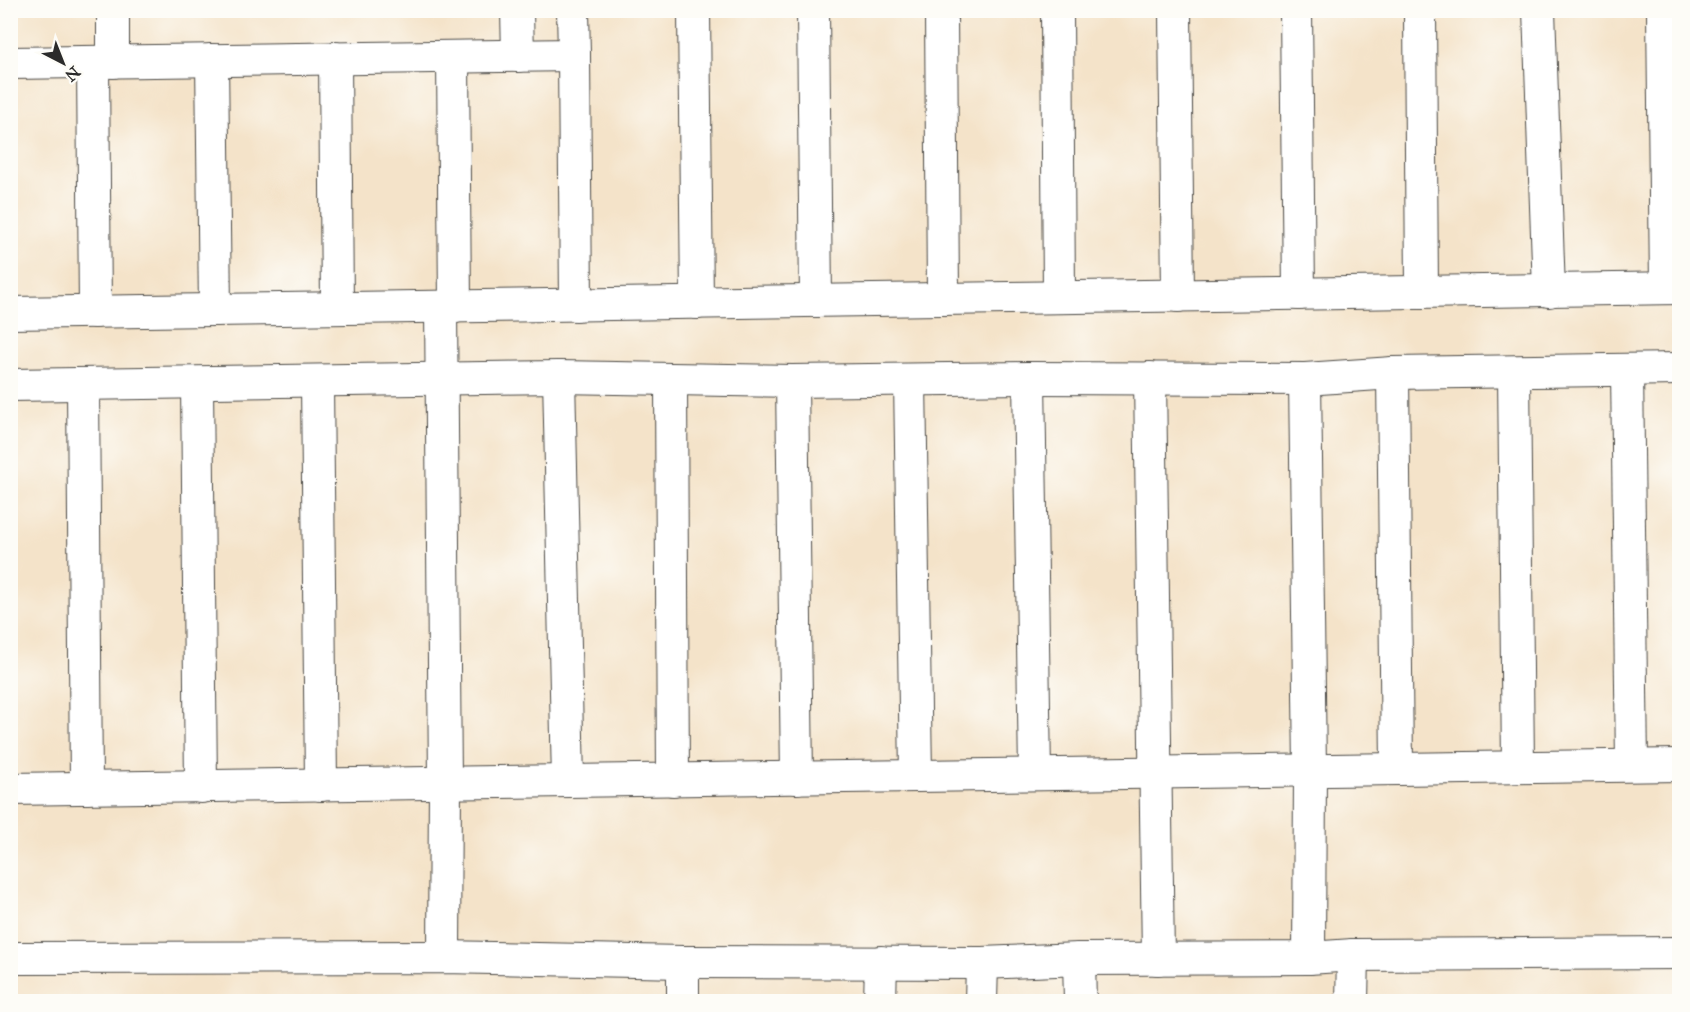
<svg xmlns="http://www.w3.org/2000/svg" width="1690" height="1012" font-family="'IM FELL Great Primer',serif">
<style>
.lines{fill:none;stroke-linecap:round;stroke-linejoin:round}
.minor-casing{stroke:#494743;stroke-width:34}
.minor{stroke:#fff;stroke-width:32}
</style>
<rect width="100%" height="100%" fill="#fdfcf7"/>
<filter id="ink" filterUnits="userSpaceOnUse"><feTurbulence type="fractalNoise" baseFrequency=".0167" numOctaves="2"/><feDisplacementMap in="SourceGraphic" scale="12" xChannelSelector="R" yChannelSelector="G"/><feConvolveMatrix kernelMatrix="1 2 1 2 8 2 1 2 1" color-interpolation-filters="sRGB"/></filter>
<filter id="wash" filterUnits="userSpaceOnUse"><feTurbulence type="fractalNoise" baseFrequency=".008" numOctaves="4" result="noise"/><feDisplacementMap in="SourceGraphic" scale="24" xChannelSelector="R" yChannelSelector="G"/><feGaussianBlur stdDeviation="1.35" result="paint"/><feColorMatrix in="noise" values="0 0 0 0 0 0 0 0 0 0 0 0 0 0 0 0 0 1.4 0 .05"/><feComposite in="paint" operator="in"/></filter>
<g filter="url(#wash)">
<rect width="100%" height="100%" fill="#f4e3c9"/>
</g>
<g filter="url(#ink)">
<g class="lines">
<defs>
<g id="minor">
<polyline points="113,10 113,62"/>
<polyline points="517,10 518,56"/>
<polyline points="694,10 697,303"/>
<polyline points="813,10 816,301"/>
<polyline points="941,10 943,299"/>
<polyline points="1057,10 1059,297"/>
<polyline points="1175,10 1178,296"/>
<polyline points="1296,10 1299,294"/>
<polyline points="1420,10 1422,292"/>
<polyline points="1539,10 1549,291"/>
<polyline points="1663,10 1666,288"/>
<polyline points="574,55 576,305"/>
<polyline points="453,57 455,307"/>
<polyline points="335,58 337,308"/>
<polyline points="212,60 215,310"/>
<polyline points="93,62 95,312"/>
<polyline points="10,63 574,55 573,10"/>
<polyline points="441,307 445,783 444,957"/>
<polyline points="10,313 1680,288"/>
<polyline points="1627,370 1632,765"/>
<polyline points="1514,372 1518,767"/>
<polyline points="1393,373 1397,769"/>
<polyline points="559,377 568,781"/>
<polyline points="1029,378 1035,774"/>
<polyline points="1150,378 1158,959"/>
<polyline points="1305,379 1310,770 1309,958"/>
<polyline points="671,380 673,780"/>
<polyline points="910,380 916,776"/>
<polyline points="317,381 321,785"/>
<polyline points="792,381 797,778"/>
<polyline points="197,383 201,787"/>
<polyline points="83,384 86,788"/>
<polyline points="10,385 559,377 792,381 1029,378 1305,379 1393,373 1680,369"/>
<polyline points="10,789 1680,765"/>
<polyline points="10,958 444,957 683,962 982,963 1079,959 1309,958 1353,955 1680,953"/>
<polyline points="1079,959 1080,1002"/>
<polyline points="683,1002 683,962"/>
<polyline points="880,1002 881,962"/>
<polyline points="981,1002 982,963"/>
<polyline points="1352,1002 1353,955"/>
</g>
</defs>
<!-- minor casing -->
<use href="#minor" class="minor-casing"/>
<!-- minor -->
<use href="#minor" class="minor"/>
</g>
</g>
<!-- margin -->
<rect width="1690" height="1012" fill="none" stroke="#fdfcf7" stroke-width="36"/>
<!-- north arrow -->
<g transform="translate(63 63) rotate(138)" stroke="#fdfcf7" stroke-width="4.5" paint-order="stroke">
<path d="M0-4.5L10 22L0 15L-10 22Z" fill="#2b2b2b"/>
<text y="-9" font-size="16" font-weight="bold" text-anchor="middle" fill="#2b2b2b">N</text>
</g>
</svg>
